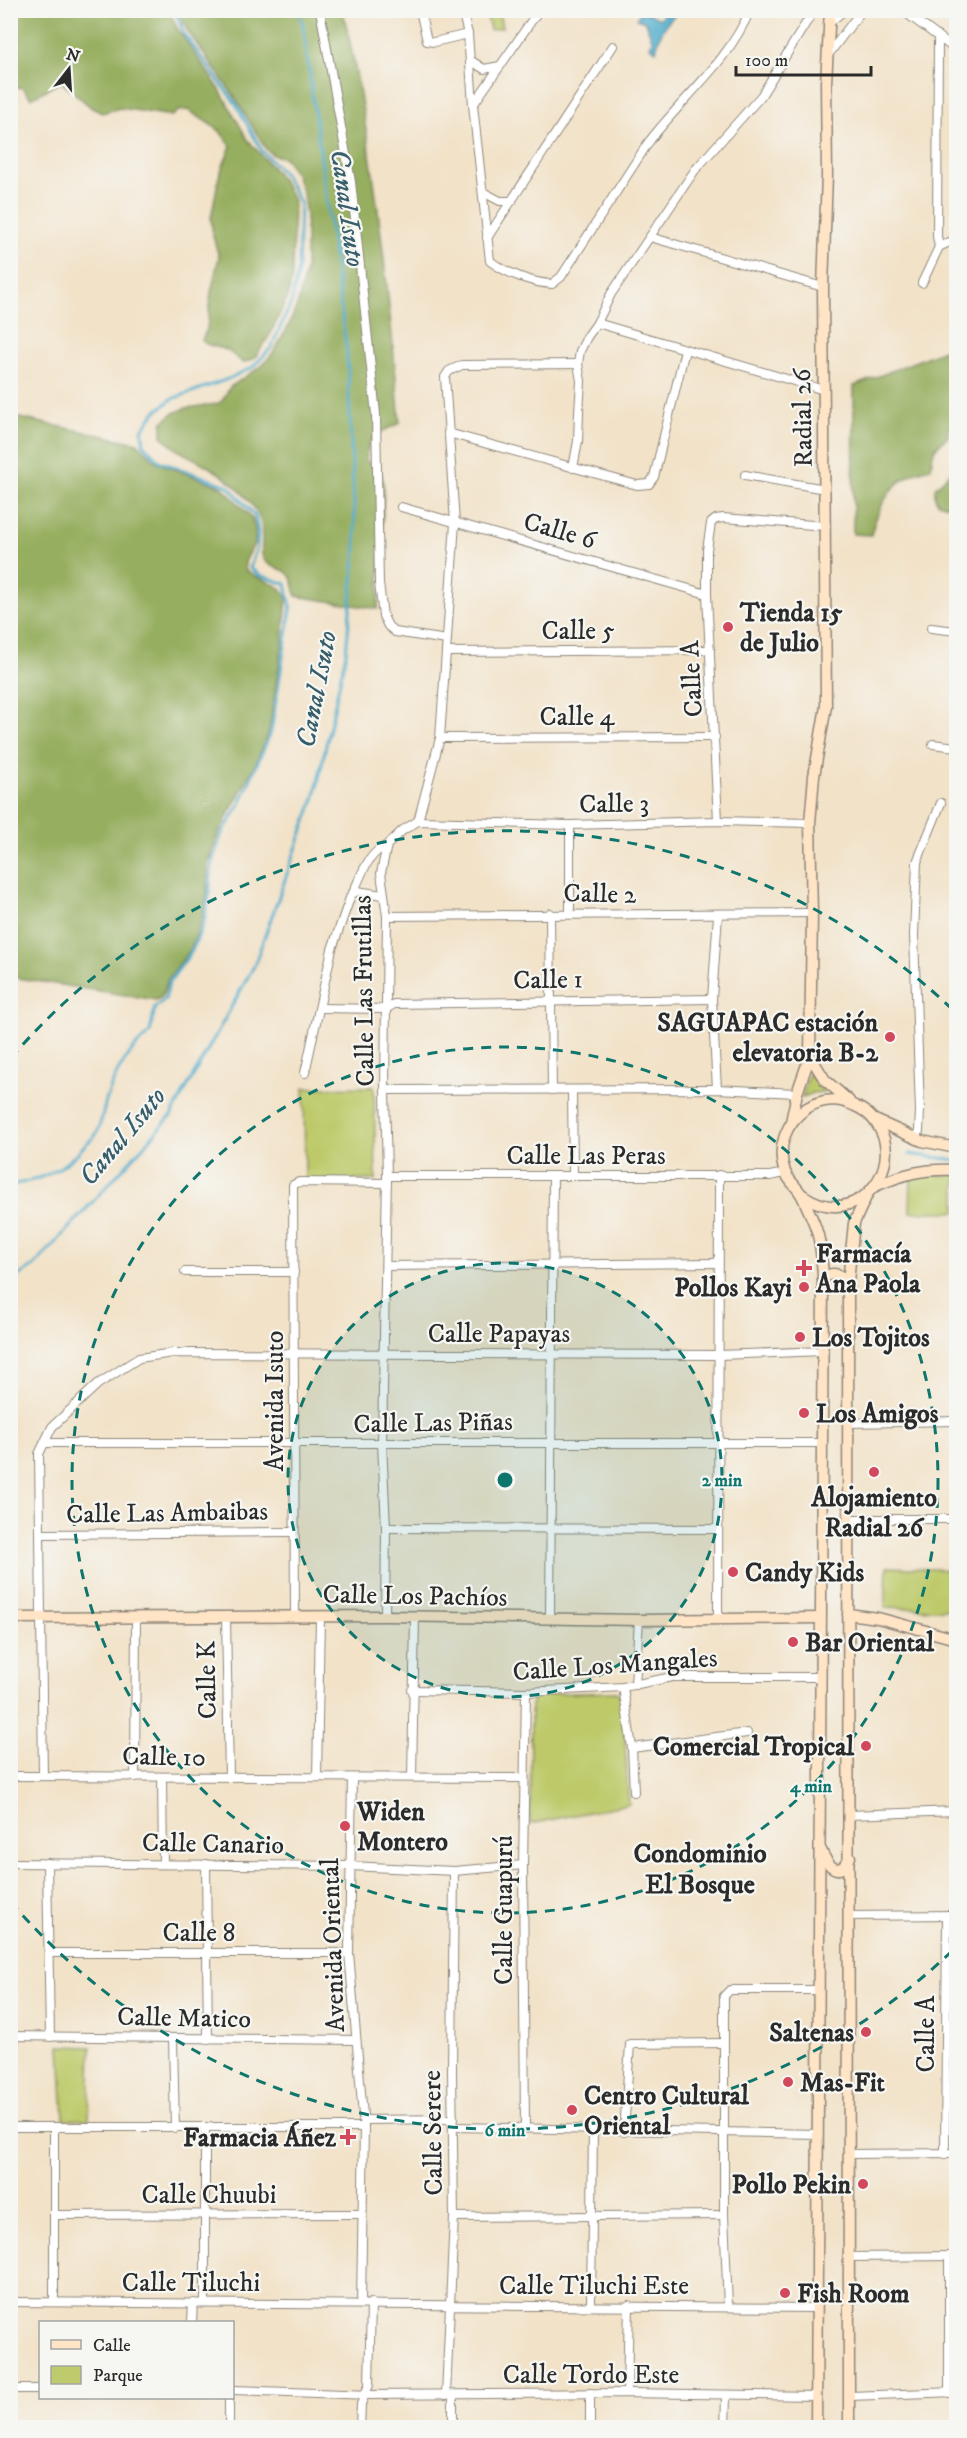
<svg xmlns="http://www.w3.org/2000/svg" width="967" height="2438" font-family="'IM FELL DW Pica',serif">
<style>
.green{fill:#beca6b;stroke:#747a4b;stroke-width:1.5}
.forest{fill:#96ae5f;stroke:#606c45;stroke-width:1.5}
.water{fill:#4cabcb;stroke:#3c6b7b;stroke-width:1.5}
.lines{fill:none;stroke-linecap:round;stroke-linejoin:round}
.stream{stroke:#4cabcb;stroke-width:3}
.street-casing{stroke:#8e867a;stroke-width:10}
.secondary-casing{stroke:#8e867a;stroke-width:13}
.street{stroke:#fff;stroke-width:8}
.secondary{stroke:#ffe4c6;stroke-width:10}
.ring{fill:none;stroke:#0f766e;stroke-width:3;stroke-dasharray:10 8}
.poi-dot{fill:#d1495b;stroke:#f6f6f2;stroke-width:2}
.labels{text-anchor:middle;stroke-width:4.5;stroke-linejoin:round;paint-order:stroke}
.street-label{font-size:26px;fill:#2b2b2b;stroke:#f6f6f2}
.poi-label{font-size:26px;font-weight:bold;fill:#2b2b2b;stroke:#f6f6f2;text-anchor:start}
.water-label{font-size:27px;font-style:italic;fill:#385e6b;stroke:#f6f6f2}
.neighbourhood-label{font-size:27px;font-weight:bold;fill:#2b2b2b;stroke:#f6f6f2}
.centre{fill:#0f766e;stroke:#f6f6f2;stroke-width:3}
.ring-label{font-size:18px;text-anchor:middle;font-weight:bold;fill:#0f766e;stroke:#f6f6f2;stroke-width:4.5;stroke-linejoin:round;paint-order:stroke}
</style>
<rect width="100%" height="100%" fill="#f6f6f2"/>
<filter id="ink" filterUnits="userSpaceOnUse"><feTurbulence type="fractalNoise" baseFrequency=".0167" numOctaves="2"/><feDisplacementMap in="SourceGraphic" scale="12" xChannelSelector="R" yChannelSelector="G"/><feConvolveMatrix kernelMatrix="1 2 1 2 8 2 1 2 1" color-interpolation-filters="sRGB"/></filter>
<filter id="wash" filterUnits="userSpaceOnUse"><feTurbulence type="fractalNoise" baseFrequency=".008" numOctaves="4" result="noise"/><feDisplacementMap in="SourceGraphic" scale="24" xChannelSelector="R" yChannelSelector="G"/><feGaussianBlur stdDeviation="1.35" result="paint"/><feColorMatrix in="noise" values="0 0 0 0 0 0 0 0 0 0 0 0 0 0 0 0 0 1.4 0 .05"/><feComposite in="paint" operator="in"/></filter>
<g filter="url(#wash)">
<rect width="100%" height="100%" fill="#f2e2c8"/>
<!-- green -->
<g class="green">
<polygon points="486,11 499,11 502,28 490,30"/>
<polygon points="809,1073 824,1092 812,1093 802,1098"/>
<polygon points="374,1087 376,1180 305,1180 304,1088"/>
<polygon points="921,1175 956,1175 956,1212 910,1212 911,1177"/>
<polygon points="887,1567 956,1570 956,1610 885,1607"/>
<polygon points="616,1692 622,1697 629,1804 530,1824 531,1705 533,1699 538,1694"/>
<polygon points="60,2046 91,2047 89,2120 64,2119"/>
</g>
<!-- forest -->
<g class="forest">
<polygon points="11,10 169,11 177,28 220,90 248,140 281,178 294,201 292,276 288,296 271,333 255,358 243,363 227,350 206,344 202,340 207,329 211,292 219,257 213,236 211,218 219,176 231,146 219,130 188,110 178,111 172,116 120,108 102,113 92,108 61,82 31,98 23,88 15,87 11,98"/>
<path d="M178 11H343C374 146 388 284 400 423 378 434 368 433 366 460L381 474 384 488 378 609 296 596C295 590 294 583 291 578 286 566 269 570 263 558 259 549 266 533 259 517 250 497 226 476 207 466 188 454 178 454 162 436V423L172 414 186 408 217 404 222 401 230 387 262 366 273 353 289 325 298 303 306 268V217L303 193 296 175 285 158 273 155 266 149 234 96 187 30Z"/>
<path d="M956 345V425L948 429V437C934 446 932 453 931 468 894 475 880 501 871 535L853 534 854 386Z"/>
<path d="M10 416 137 443 157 462 222 487 252 518 255 529V542L245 562V569C257 581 280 581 287 597L283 641 269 731 254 767 219 832 208 862 207 895 200 925 190 950 168 979 162 997 156 1000 11 977Z"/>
<polygon points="956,467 956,508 938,503 935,498 935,488"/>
</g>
<!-- water -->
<path class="water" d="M680 11C666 21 659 34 656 51L650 47 652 40 646 22 637 19 639 13 646 12 660 19 665 12Z"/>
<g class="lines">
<!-- stream -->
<g class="stream">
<polyline points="909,1154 956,1160"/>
<path d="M10 1185C43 1180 63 1170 85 1145 88 1141 93 1139 95 1136 101 1127 103 1111 106 1101 114 1074 129 1050 150 1033L155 1007 165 1000 169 982 192 951 203 925 209 896 212 861 222 833 238 808 271 732 291 608 286 584 259 575 250 568 257 547 258 532 255 516 228 486 159 461 144 445 142 430 154 413 172 399 228 379 253 367 271 348 292 301 298 269 300 203 284 174 262 151 236 104 184 34 175 10"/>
<polyline points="10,1281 34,1266 171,1116 254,966 315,796 346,653 356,548 347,353 303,25 298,10"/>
</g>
</g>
</g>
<g filter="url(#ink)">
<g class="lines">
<defs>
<g id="street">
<polyline points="320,10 351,182 376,414 379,583 383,616 388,626 395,632 447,640"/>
<polyline points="420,10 427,41 434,42 468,34"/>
<path d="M462 10 468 34 473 105 490 261C506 273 532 283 552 284L561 277 648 143C681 99 729 62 750 10"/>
<polyline points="789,10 812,15"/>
<polyline points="902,10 956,50"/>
<polyline points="828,23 845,10"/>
<polyline points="938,37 937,236 939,247"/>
<polyline points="828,55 862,10"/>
<polyline points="470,60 484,69 500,66"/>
<polyline points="473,105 539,10"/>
<polyline points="483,192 500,201 512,201"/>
<polyline points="650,237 823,287"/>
<polyline points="487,238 613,46"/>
<polyline points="922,283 939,247 956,239"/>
<polyline points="597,323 824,390"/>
<polyline points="448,433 637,485 649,484 654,477 685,350"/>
<polyline points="573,468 578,441 579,412 581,381 578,364 580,351 587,337 597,323 611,294 695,170 761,96 814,10"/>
<polyline points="745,475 825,489"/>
<polyline points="401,507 707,594"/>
<polyline points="931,628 956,631"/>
<polyline points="446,652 710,650"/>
<polyline points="440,738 715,737"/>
<polyline points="933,744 956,747"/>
<polyline points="418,821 440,738 455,523 445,377 449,371 462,365 578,364"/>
<polyline points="418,821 570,825 718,821 810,823"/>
<polyline points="718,821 707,594 707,550 711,523 716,519 723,518 826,526"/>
<path d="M353 893C362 874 368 853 387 845"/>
<polyline points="550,913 552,1090"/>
<polyline points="570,914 570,825"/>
<polyline points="387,916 812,913"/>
<polyline points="321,1008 386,1009 394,1004 712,999"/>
<polyline points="305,1073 332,949 351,895 357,891 383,895"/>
<polyline points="717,1089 712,999 718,915"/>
<polyline points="385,1090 717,1089 797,1093"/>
<polyline points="572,1090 573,1175"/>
<polyline points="916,1138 919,1131 920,1111 914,935 917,862 941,803"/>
<polyline points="387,1176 770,1176 785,1173"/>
<polyline points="386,1266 718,1263"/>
<polyline points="185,1272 294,1272"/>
<polyline points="848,1423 956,1421"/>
<polyline points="44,1443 822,1443"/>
<polyline points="849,1519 956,1519"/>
<polyline points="386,1528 718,1529"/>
<polyline points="41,1534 293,1532"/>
<polyline points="295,1616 293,1185 299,1182 387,1183"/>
<polyline points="385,1616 386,1528 382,1443 387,1176 385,1090 387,916 381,873 387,845 403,830 418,821"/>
<polyline points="226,1618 229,1777"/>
<polyline points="550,1619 553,1176"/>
<polyline points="718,1620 719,1175"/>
<polyline points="635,1685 639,1620"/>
<polyline points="623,1687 632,1748 634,1792"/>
<polyline points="412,1690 526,1692 623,1687 672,1677 821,1677"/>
<polyline points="632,1748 747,1733"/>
<polyline points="10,1776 524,1778"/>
<polyline points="43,1776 39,1454 52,1427 98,1384 139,1358 173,1353 719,1355 824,1351"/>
<polyline points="135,1777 136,1619"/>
<polyline points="162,1777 163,1864"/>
<polyline points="317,1777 320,1617"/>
<polyline points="412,1777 415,1618"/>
<polyline points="352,1779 349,1953 364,2127 361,2303"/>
<polyline points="850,1815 956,1811"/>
<polyline points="10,1863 350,1866 454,1871 523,1865"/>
<polyline points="47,1863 50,2037"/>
<polyline points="206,1864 208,2039"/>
<polyline points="848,1916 956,1915"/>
<polyline points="49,1953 349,1953"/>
<polyline points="10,2036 356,2040"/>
<polyline points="173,2039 175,2128"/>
<polyline points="363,2120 454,2119"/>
<polyline points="10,2127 364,2127"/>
<polyline points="454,2127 818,2134"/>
<polyline points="205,2128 205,2303"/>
<polyline points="525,2129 523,1865 526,1692"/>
<polyline points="624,2132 630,2044 724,2043"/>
<polyline points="850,2154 956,2153"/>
<polyline points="945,2154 947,1915"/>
<polyline points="55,2215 362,2214"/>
<polyline points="454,2217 724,2215"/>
<polyline points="847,2257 956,2256"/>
<polyline points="10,2302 817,2308"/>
<polyline points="54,2302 54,2127"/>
<polyline points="591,2305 593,2130"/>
<polyline points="728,2306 724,2215 724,1996 730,1990 819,1990"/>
<polyline points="192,2322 193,2303"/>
<polyline points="10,2389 40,2389"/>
<polyline points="232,2390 371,2395 627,2393 816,2396"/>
<polyline points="590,2393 590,2428"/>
<polyline points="627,2393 629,2305"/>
<polyline points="949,2393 949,2256"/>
<polyline points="446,2395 454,2217 452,2071 454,1871"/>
<polyline points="850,2396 956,2392"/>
<polyline points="229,2398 229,2428"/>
<polyline points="360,2428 361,2404 369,2385 371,2303"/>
<polyline points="453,2428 453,2395"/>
<polyline points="725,2428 726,2396"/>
</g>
<g id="secondary">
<polyline points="810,1056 825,1080 849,1101"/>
<polyline points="875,1120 922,1141 956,1148"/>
<polyline points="791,1122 797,1093 810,1056 812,913 810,823 814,776 826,706 823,287 827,175 826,83 830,10"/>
<path d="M873 1187C903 1174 924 1168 956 1170"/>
<path d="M800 1193C808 1199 815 1203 825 1205 862 1214 894 1174 884 1139 879 1124 869 1112 855 1106 839 1098 823 1098 807 1108 786 1122 776 1147 785 1172 789 1181 796 1186 801 1194 806 1203 810 1214 814 1223 821 1240 822 1260 823 1278L816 2428"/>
<path d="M823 1278C833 1271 840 1274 848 1282"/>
<polyline points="848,1614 878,1618 956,1639"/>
<polyline points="10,1618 385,1616 639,1620 820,1618"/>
<path d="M821 1850C828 1867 839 1879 850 1857"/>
<polyline points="849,2428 848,1282 854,1223 867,1195"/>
</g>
</defs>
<!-- street casing -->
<use href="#street" class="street-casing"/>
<!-- secondary casing -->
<use href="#secondary" class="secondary-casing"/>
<!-- street -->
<use href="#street" class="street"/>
<!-- secondary -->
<use href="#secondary" class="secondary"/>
</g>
</g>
<!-- distance rings -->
<circle cx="505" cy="1480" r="217" fill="#0f766e" fill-opacity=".12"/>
<g class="ring">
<circle cx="505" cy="1480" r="217"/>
<circle cx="505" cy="1480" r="433"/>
<path d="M952 1951A650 650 0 0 1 11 1902M11 1058A650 650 0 0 1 952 1009"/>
</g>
<!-- markers -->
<g class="poi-dot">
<circle cx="728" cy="627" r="6"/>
<circle cx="890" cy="1037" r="6"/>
<path d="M801 1259h6v6h6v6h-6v6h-6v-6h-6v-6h6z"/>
<circle cx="804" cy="1287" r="6"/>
<circle cx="800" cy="1337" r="6"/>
<circle cx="804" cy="1413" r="6"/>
<circle cx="874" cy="1472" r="6"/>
<circle cx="733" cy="1572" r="6"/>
<circle cx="793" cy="1642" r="6"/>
<circle cx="866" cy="1746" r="6"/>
<circle cx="345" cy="1826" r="6"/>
<circle cx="866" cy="2032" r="6"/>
<circle cx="788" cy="2082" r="6"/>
<circle cx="572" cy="2110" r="6"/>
<path d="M345 2128h6v6h6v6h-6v6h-6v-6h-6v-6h6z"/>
<circle cx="863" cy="2184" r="6"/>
<circle cx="785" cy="2293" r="6"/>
</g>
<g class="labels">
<!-- street labels -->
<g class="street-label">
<text transform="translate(802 418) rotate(-91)" y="9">Radial 26</text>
<text transform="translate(560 530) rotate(16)" y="9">Calle 6</text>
<text x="578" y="639">Calle 5</text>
<text transform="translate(691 679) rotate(-93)" y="9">Calle A</text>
<text x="577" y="725">Calle 4</text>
<text transform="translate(614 803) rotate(-1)" y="9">Calle 3</text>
<text transform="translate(600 893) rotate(1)" y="9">Calle 2</text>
<text transform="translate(548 979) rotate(-1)" y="9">Calle 1</text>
<text transform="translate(363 991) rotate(-91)" y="9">Calle Las Frutillas</text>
<text x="586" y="1164">Calle Las Peras</text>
<text x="499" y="1342">Calle Papayas</text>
<text transform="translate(274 1401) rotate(-90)" y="9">Avenida Isuto</text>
<text transform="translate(433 1422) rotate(-1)" y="9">Calle Las Piñas</text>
<text transform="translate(167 1512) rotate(-1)" y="9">Calle Las Ambaibas</text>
<text transform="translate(415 1595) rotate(1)" y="9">Calle Los Pachíos</text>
<text transform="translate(615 1664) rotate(-4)" y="9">Calle Los Mangales</text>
<text transform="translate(206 1680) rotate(-91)" y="9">Calle K</text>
<text transform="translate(164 1756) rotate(1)" y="9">Calle 10</text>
<text transform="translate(213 1843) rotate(1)" y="9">Calle Canario</text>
<text transform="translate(503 1910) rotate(-90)" y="9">Calle Guapurú</text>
<text x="199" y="1941">Calle 8</text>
<text transform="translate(332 1945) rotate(-92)" y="9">Avenida Oriental</text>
<text transform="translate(184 2017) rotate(1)" y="9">Calle Matico</text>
<text transform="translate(925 2034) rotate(-90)" y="9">Calle A</text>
<text transform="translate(432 2133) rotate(-91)" y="9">Calle Serere</text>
<text x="209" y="2203">Calle Chuubi</text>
<text x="191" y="2291">Calle Tiluchi</text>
<text x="594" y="2294">Calle Tiluchi Este</text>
<text x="591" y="2383">Calle Tordo Este</text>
</g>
<!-- poi labels -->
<g class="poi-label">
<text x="740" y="621">Tienda 15<tspan x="740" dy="30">de Julio</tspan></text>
<text x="878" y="1031" text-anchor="end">SAGUAPAC estación<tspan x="878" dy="30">elevatoria B-2</tspan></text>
<text x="816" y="1262">Farmacía<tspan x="816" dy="30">Ana Paola</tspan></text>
<text x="792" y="1296" text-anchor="end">Pollos Kayi</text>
<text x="812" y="1346">Los Tojitos</text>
<text x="816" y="1422">Los Amigos</text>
<text x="874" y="1506" text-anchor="middle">Alojamiento<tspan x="874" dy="30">Radial 26</tspan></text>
<text x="745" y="1581">Candy Kids</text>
<text x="805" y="1651">Bar Oriental</text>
<text x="854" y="1755" text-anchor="end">Comercial Tropical</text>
<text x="357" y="1820">Widen<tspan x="357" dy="30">Montero</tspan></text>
<text x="854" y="2041" text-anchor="end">Saltenas</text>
<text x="800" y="2091">Mas-Fit</text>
<text x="584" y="2104">Centro Cultural<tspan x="584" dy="30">Oriental</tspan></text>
<text x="336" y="2146" text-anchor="end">Farmacia Áñez</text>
<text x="851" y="2193" text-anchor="end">Pollo Pekin</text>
<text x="797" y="2302">Fish Room</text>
</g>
<!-- water labels -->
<g class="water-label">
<text transform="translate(348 208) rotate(82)" y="9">Canal Isuto</text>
<text transform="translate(316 689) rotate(-79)" y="9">Canal Isuto</text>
<text transform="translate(122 1136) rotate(-50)" y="9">Canal Isuto</text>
</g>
<!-- neighbourhood labels -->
<g class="neighbourhood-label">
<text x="700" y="1862">Condominio<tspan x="700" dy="31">El Bosque</tspan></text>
</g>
</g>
<circle cx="505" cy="1480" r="9" class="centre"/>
<g class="ring-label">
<text x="722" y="1486">2 min</text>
<text x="811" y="1792">4 min</text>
<text x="505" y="2136">6 min</text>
</g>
<!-- margin -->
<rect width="967" height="2438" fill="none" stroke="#f6f6f2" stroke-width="36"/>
<!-- legend -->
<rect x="39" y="2321" width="195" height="78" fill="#f6f6f2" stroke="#a5a5a2" stroke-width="1.5"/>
<rect x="51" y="2340" width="30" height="9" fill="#ffe4c6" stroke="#a5a5a2" stroke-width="1.5"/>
<text x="93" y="2351" font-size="18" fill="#2b2b2b">Calle</text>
<rect x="51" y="2366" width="30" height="18" fill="#beca6b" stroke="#a5a5a2" stroke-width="1.5"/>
<text x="93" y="2381" font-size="18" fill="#2b2b2b">Parque</text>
<!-- north arrow -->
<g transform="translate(69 69) rotate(17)" stroke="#f6f6f2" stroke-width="4.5" paint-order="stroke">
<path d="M0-4.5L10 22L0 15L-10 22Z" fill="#2b2b2b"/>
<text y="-9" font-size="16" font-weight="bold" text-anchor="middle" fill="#2b2b2b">N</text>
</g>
<!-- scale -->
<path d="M736 66v9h135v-9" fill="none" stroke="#2b2b2b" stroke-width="3"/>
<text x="745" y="66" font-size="18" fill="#2b2b2b" stroke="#f6f6f2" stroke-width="4.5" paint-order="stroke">100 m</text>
</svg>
